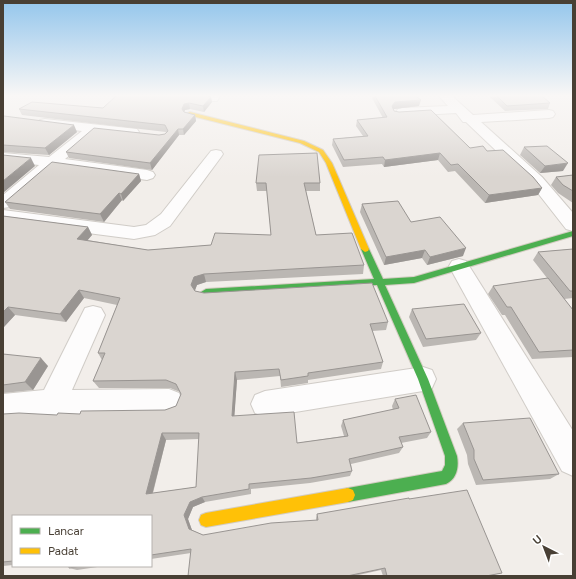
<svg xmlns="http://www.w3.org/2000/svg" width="576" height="579" font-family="Figtree,sans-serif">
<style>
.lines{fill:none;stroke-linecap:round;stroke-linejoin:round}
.street-casing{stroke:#d0ccc7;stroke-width:2}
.fast-casing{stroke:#d3ccc1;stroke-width:2}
.slow-casing{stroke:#d3ccc1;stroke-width:2}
.street{fill:#fdfcfc;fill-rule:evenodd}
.fast{fill:#4caf50;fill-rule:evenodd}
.slow{fill:#ffc107;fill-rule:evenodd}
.wall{fill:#bbb7b3;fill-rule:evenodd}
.shaded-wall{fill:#999592}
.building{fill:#dad5d0;stroke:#999592;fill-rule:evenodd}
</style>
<rect width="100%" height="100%" fill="#f2eeea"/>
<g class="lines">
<defs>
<g id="street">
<polygon points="208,96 220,96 217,101 209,101 207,98"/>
<polygon points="439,96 452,96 473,115 549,110 553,111 555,114 553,117 549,118 481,122 542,177 573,213 573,231 566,229 530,183 466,122 463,122 456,113 402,116 398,115 396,112 398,109 402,108 448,106"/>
<polygon points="45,119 137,129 139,132 137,135 132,136 97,132 65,159 147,170 153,172 155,175 153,178 147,180 55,167 10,207 3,208 3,195 39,165 3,161 3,153 49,157 82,131 40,126 38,123 40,120"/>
<polygon points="216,150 221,151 223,154 221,157 170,226 155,235 134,239 3,222 3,210 134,227 146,225 161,214 211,151"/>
<polygon points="459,259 466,261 573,431 573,476 562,471 449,266 452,261"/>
<polygon points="93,306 101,308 105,315 72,390 169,389 179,393 183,402 179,411 169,415 52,416 3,420 3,394 44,390 85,308"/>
<polygon points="423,367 432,370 436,379 432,388 423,391 265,417 255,413 251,404 255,395 265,391"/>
</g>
<path id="fast" d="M573 231V236L414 283 385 285 428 379 457 456C459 467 457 479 446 484L348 502 343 500 341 495 343 490 348 488 442 471 445 465V456L418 379 377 285 206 295 201 292 206 289 374 279 361 249 365 246 369 249 383 279 414 277Z"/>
<g id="slow">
<polygon points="190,112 304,141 323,150 332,163 369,249 368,251 365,252 361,249 326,163 319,152 300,143 188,115 188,113"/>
<polygon points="348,488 353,490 355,495 353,500 348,502 206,527 201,525 199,520 201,515 206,513"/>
</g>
</defs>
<!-- street casing -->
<use href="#street" class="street-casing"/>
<!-- fast casing -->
<use href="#fast" class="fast-casing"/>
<!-- slow casing -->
<use href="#slow" class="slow-casing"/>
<!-- street -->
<use href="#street" class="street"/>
<!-- fast -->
<use href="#fast" class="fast"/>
<!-- slow -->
<use href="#slow" class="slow"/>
</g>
<!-- wall -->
<g class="wall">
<polygon points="373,96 416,96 419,106 394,109 394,111 470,148 487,151 542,188 538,195 485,203 455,171 448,172 438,160 384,167 382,164 343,167 332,145 333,139 363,136 356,126 357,120 383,118 372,98"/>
<polygon points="489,96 542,96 550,103 548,109 505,111"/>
<polygon points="211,97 212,102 204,112 190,109 185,110 184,112 195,115 196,121 184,135 179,135 152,170 69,158 66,152 165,134 166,132 22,115 19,109 103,108"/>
<polygon points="3,117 77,132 49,155 3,152"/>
<polygon points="524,147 563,171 540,173 520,155"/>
<polygon points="139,174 141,181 123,201 122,200 104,222 10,209 5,202"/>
<polygon points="573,175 573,203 558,193 551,185 556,177"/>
<path d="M256 183H320V191H306L316 235 364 265 363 274 206 282 197 285 195 290V291L204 293 388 322 386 330 372 331 383 362 381 369 308 380V383L281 387 280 376 237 380 234 416 297 443 344 436 341 426 343 420 393 410 392 406 395 399 431 432 427 438 401 443 403 447 399 453 351 464 352 471 350 476 310 483 251 489V494L205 502 193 507 188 519 192 530 203 535 316 521V518L317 514 409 499 502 573 487 576H383L381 570 354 576H188L191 553 151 559V516H13V565L3 566V414L57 415 165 410 176 406 181 395 180 392 170 388H99L93 381 102 360 98 353 117 305 84 298 66 322 15 315 3 328V216L88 227 92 235 87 240 148 250 211 245 271 235 267 191H257ZM199 439 196 487 153 493 166 440Z"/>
<polygon points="362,204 411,222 463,256 427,265 422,258 384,265 360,212"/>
<polygon points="573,249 573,298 564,299 573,310 573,357 532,359 505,315 502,315 488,294 493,286 547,278 533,260 538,252"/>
<polygon points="412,309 481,333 476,340 423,347 409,317"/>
<polygon points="3,354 48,366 33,390 3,393"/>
<polygon points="463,423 559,474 550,479 476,485 468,464 467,455 457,429"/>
<polygon points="69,566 104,566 77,570 69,568"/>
</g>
<!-- shaded-wall -->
<g class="shaded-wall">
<polygon points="211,97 212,102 204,112 203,106"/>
<polygon points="421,100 419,106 394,109 391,112 392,106 395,102"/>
<polygon points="189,103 190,109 185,110 183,115 182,109 184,104"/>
<polygon points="195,115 196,121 184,135 183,129"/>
<polygon points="74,125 77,132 49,155 45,148"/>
<polygon points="178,129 179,135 152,170 150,163"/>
<polygon points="440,153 438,160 384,167 385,160"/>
<polygon points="31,158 35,166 3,193 3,181"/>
<polygon points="568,163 563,171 540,173 545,166"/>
<polygon points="139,174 141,181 123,201 121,194"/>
<polygon points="542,188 538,195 485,203 489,195"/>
<polygon points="119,193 122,200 104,222 100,214"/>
<polygon points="88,227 92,235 82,247 77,239"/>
<polygon points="466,248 463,256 427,265 430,257"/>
<polygon points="425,250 422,258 384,265 386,257"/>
<polygon points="204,274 206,282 197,285 194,293 191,285 194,277"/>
<polygon points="79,290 84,298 66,322 60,314"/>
<polygon points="8,307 15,315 3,328 3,312"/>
<polygon points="41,358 48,366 33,390 25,382"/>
<polygon points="235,372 237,380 234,422 232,416"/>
<polygon points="162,433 166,440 151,499 146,494"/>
<polygon points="202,497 205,502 193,507 188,519 193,533 189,529 184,515 190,502"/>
</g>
<!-- building -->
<g class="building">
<polygon points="116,96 207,96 211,97 203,106 189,103 184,104 182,109 184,112 195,115 183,129 178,129 150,163 66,152 94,128 159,135 165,134 168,131 165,125 19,109 32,102 103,108"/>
<polygon points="375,96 416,96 421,100 395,102 392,106 394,111 399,112 431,110 470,148 483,146 487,151 503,150 533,177 542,188 489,195 458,164 451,165 440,153 385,160 383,157 344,160 333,139 368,136 357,120 387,117"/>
<polygon points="497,96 542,96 550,103 507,106"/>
<polygon points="4,116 74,125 45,148 3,145 3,117"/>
<polygon points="547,146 568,163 545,166 524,147"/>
<path d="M317 153 320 183H304L316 235 352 233 364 265 204 274 194 277 191 285 195 291 204 293 372 283 388 322 370 324 383 362 308 373V376L281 380 279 369 235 372 232 416 294 412 297 443 348 436 343 420 399 408 395 399 416 395 431 432 399 437 403 447 349 459 352 471 311 478 249 484V489L202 497 190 502 184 515 189 529 203 535 271 523 318 520 317 514 409 498V499L467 490 502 573 486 576H387L385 568 347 576H188L191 549 151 555V516H13V561L3 562V414L19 413 57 415 58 413 80 414 81 411 165 410 176 406 181 394 176 384 166 380 93 381 105 353H98L120 298 79 290 60 314 8 307 3 312V216L88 227 77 239 148 250 211 245 215 233 271 235 266 183H256L259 155ZM162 433H199L196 487 146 494Z"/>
<polygon points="3,155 31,158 3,181"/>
<polygon points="52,162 139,174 121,194 119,193 100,214 5,202"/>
<polygon points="573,175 573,191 563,185 556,177"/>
<polygon points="398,201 411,222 440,217 466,248 430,257 425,250 386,257 362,204"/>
<polygon points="573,249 573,291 570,291 538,252"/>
<polygon points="548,278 573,310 573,350 539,352 511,307 507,307 493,286"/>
<polygon points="464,304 481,333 426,339 412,309"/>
<polygon points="3,354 41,358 25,382 3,385"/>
<polygon points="530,418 559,474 483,480 474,459 474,450 463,423"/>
<polygon points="69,566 81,566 69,568"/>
</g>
<!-- sky -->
<linearGradient id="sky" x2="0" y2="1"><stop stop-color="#94c6ec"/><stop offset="0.54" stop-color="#f9f7f6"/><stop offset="1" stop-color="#f9f7f6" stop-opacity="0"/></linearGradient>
<rect width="576" height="177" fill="url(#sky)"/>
<!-- border -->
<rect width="576" height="579" fill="none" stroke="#483f34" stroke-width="8"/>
<!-- legend -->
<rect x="12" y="515" width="140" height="52" fill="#ffffff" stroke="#b6b2ae"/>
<rect x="20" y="528" width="20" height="6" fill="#4caf50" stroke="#b6b2ae"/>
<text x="48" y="535" font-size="12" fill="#483f34">Lancar</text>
<rect x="20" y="548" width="20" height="6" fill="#ffc107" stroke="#b6b2ae"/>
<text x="48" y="555" font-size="12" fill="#483f34">Padat</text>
<!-- north arrow -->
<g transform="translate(544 547) rotate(318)" stroke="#ffffff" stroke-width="3" paint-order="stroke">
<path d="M0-3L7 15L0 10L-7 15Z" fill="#483f34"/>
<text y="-6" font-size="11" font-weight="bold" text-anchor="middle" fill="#483f34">U</text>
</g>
</svg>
